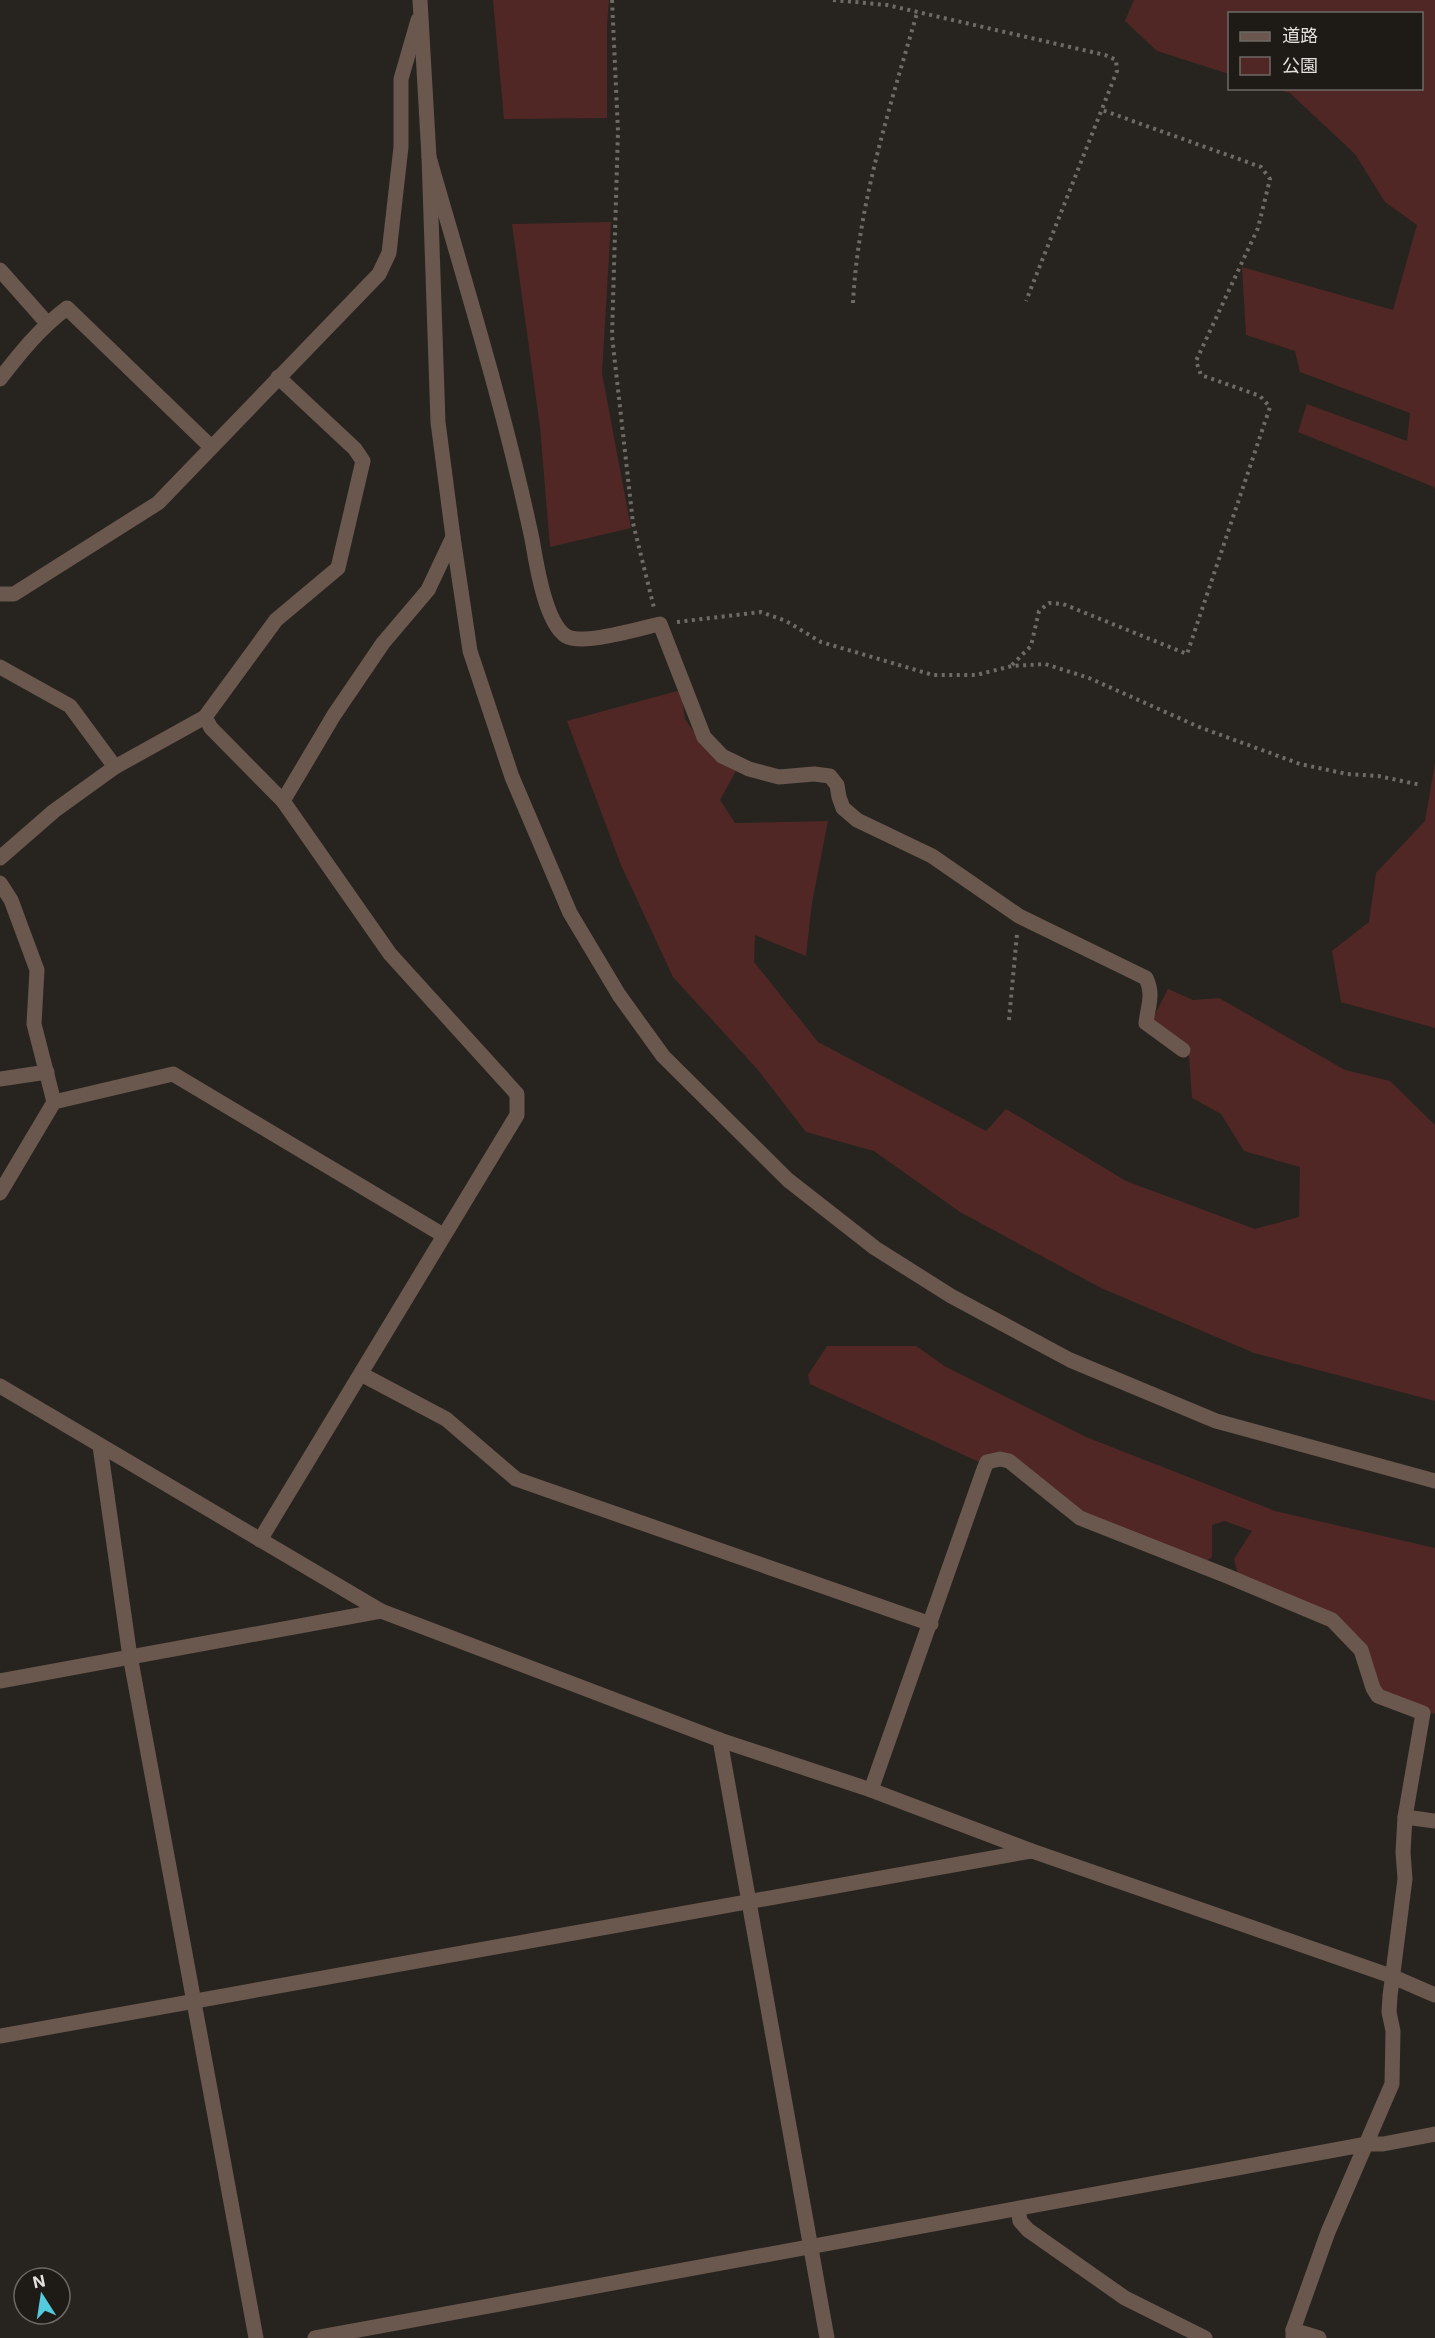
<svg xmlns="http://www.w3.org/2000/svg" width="1435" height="2338" font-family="Inter,'Noto Sans JP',sans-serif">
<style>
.green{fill:#502725}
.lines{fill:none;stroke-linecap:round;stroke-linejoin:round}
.path{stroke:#6e6b67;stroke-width:4;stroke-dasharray:3 4.5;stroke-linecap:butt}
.minor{stroke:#6a574d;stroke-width:15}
</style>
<rect width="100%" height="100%" fill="#27241f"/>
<!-- green -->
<g class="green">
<polygon points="493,0 609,0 607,25 607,118 504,119"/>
<polygon points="1134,0 1435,0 1435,490 1434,487 1298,432 1307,404 1407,441 1410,413 1300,372 1295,351 1246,335 1242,267 1393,310 1417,225 1385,202 1355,154 1290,93 1276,89 1422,88 1422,14 1230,14 1229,74 1157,51 1125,21"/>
<polygon points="611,222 602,373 631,528 550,547 540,427 512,224"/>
<polygon points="681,690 685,719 708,753 737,769 720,800 735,823 828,821 812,903 806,956 755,935 754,962 818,1042 986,1131 1006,1109 1126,1181 1255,1229 1299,1217 1300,1167 1244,1151 1221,1114 1192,1098 1189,1056 1152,1020 1168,989 1193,1000 1219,998 1345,1070 1390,1081 1435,1125 1435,1401 1254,1353 1101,1288 960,1212 874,1151 806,1132 758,1070 673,977 621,865 567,721"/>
<polygon points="1435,763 1435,1028 1341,1002 1332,951 1369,922 1376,873 1425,821"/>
<polygon points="827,1346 916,1346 946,1367 1086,1437 1275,1511 1435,1548 1435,1714 1382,1698 1356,1636 1240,1582 1234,1559 1252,1531 1225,1521 1212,1525 1212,1557 1203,1563 1081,1515 1014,1462 981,1463 810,1384 808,1375"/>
</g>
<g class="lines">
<!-- path -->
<g class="path">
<polyline points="612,0 618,131 612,336 633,523 654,608"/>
<polyline points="833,0 887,5 1105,55 1116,60 1117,71 1026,301"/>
<path d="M853 303C858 204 890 107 917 13"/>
<polyline points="677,622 761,612 786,621 821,642 933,675 976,675 1012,666 1045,664 1089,678 1199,727 1300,764 1347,774 1378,776 1421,785"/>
<polyline points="1012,665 1031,646 1039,611 1049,603 1063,604 1187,654 1270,407 1260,396 1201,375 1196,361 1258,228 1270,179 1261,167 1102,110"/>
<polyline points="1009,1020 1017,934"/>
</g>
<!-- minor -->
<g class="minor">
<path d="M429 157C465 283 505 411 532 539 536 562 545 623 566 636 583 646 640 628 660 624L704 737 722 756 749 769 779 777 814 774 830 776 837 785 839 797 843 808 857 820 932 856 1019 916 1146 978C1154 995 1148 1005 1146 1023L1183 1050"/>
<polyline points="0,270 47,323"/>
<path d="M0 379C20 353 40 328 67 308L211 447"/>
<polyline points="453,537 470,651 512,777 570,913 619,995 663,1056 788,1180 875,1248 951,1296 1070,1360 1216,1421 1435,1481"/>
<polyline points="0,594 14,594 158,503 379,274 389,253 401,147 401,79 418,20"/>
<polyline points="0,667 70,706 115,767"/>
<polyline points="205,717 211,728 283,801 390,954 517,1094 517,1115 260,1540"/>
<polyline points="283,801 334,715 383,643 428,590 453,537 438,422 429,157 420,0"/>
<polyline points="0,858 54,811 115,767 205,717 276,620 338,568 363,461 355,449 278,377"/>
<polyline points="0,883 11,900 37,970 34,1024 54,1102"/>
<polyline points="0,1079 47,1072"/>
<polyline points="0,1193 54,1102 173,1074 443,1235"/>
<polyline points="361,1374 446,1419 516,1479 931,1624"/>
<polyline points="0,1386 381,1611 720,1740 871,1790 1032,1851 1391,1976 1435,1995"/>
<polyline points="100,1446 129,1650 256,2338"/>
<polyline points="0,1681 381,1611"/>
<polyline points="720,1740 827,2338"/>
<polyline points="871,1790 984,1469 987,1462 1000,1459 1009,1461 1080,1518 1227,1576 1332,1620 1361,1650 1373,1688 1378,1696 1423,1713 1405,1817 1403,1852 1405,1879 1390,1996 1389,2012 1393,2031 1392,2084 1328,2232 1293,2330 1293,2338"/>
<polyline points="1405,1817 1435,1821"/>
<polyline points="0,2036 1031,1851"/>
<polyline points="1018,2209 1020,2221 1028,2230 1125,2298 1205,2338"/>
<polyline points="1293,2330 1319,2338"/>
<polyline points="315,2338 1367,2144 1383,2144 1435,2134"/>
</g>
</g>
<!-- legend -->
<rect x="1228" y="12" width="195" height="78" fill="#1e1a15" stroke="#6d6a65" stroke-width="1.5"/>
<rect x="1240" y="32" width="30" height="9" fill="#6a574d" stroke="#6d6a65" stroke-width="1.5"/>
<text x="1282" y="42" font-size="18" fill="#e4e1de">道路</text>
<rect x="1240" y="57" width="30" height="18" fill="#502725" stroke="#6d6a65" stroke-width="1.5"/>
<text x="1282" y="72" font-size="18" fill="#e4e1de">公園</text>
<!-- north arrow -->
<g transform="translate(42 2296) rotate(348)"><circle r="28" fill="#1e1a15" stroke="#6d6a65" stroke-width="1.5"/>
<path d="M0-4.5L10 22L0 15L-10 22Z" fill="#54cadd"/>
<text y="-9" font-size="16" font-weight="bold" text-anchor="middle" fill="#e4e1de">N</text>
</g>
</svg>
